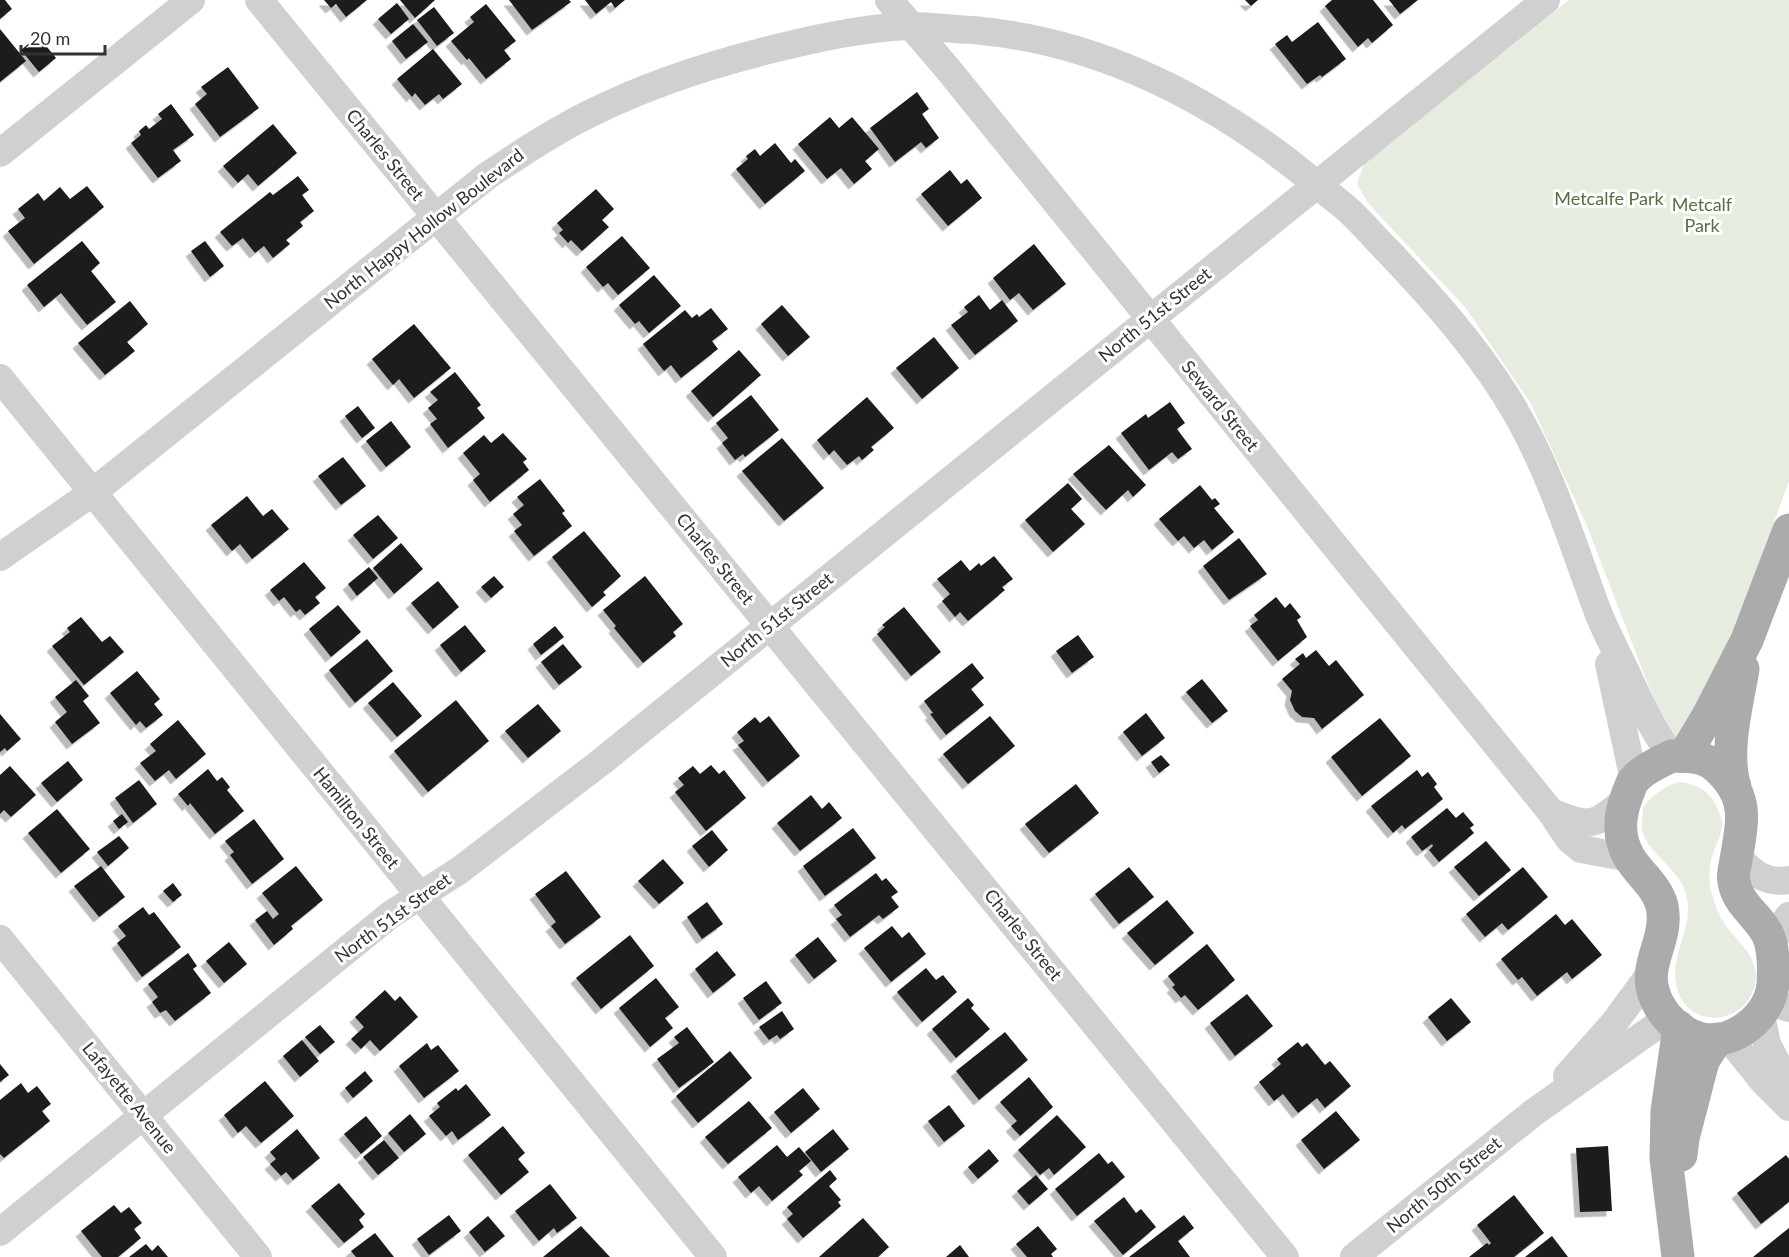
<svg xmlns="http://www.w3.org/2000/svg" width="1789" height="1257" font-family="Lato,sans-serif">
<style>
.green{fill:#e6ecdf}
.building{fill:#1a1a1a;filter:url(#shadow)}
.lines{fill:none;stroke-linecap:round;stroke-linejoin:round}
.minor{stroke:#d0d0d0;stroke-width:28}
.major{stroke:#ababab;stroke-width:33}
.labels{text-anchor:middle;stroke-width:6;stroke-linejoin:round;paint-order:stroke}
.street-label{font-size:18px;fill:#333;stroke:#fff}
.park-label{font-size:18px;fill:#56703f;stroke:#fff}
</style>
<defs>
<filter id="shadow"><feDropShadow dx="-5.5" dy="5.5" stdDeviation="0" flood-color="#0004"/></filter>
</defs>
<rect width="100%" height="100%" fill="#fff"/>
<!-- green -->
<g class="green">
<polygon points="1569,0 1789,0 1789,481 1707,705 1674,741 1666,731 1587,526 1530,402 1465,307 1368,203 1357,184 1364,164"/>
<path d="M1679 782C1699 784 1713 793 1719 813 1721 817 1723 821 1722 826 1721 838 1713 849 1711 861 1707 881 1711 895 1719 914 1729 938 1762 954 1755 984 1745 1029 1683 1029 1676 983 1671 956 1689 934 1688 907 1688 871 1649 858 1642 830 1641 824 1643 814 1643 807 1654 795 1663 786 1679 782Z"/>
</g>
<!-- building -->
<g class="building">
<polygon points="0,0 5,0 12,9 0,19"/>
<polygon points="324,0 367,0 346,17 336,4 331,8"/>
<polygon points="400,0 435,0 415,18"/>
<polygon points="509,0 569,0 571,2 532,30"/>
<polygon points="585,0 625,0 615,8 611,2 596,14"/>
<polygon points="1245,0 1258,0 1251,6"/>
<polygon points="1332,0 1373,0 1393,25 1372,43 1368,38 1358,47 1325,6"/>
<polygon points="1389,0 1418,0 1400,14"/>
<polygon points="397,3 409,19 391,34 378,19"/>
<polygon points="486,4 516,41 504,50 511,59 486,79 469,58 467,60 451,41 474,22 470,17"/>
<polygon points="434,7 454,33 437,46 417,20"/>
<polygon points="1318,22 1346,59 1322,77 1320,75 1307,84 1275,44 1287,35 1292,42"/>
<polygon points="413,24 428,42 406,59 392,41"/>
<polygon points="0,29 26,61 0,82"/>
<polygon points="38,36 56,58 39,72 21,50"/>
<polygon points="433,49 462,84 443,99 439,94 425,105 415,93 412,97 397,79"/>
<polygon points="228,67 259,108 220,137 195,104 207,94 201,87"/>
<polygon points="917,92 929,109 922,114 939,138 926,148 921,142 895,162 870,128"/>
<polygon points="171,104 194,135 173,150 181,161 158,178 131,143 141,135 139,131 146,125 149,129 162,119 158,114"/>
<polygon points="830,117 839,128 852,117 879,149 865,161 872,169 854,184 841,168 827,179 798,144"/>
<polygon points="273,124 297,153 258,186 248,174 238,183 223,166"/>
<polygon points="775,143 791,163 795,159 805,171 765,204 736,169 748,159 746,156 755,149 760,156"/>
<polygon points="950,170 961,184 967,179 982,198 948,226 921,194"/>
<polygon points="298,176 309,190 302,195 314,211 300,222 303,226 286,240 290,244 273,258 264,246 255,253 243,238 232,246 220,232 270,192 273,195"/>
<polygon points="87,186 104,207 34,264 8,231 25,218 18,209 38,193 44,201 60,187 70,199"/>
<polygon points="596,189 614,209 602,220 609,227 582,251 571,240 568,243 559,233 563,230 557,223"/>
<polygon points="622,236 650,268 618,295 608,283 603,287 586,267"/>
<polygon points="82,241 100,263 91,271 116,302 87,325 61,293 44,307 27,285"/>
<polygon points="205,241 224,266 210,277 191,251"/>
<polygon points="1034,244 1066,284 1033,310 1019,293 1010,300 993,278"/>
<polygon points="654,275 681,306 649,333 639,321 635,324 619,305"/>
<polygon points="979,295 990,310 1002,300 1018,321 975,355 951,325 968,312 964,307"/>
<polygon points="130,301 148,324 127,342 135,351 105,375 78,343"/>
<polygon points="782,305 810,337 788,356 761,324"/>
<polygon points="711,308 728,329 712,341 718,349 681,378 671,365 664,371 643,344 685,310 692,318 697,314 699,317"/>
<polygon points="414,324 451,368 414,398 399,379 393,385 372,359"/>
<polygon points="934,337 959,368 922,399 896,368"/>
<polygon points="739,350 761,375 713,417 691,391"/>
<polygon points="455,372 481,405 477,408 485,418 448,448 430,424 437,419 428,408 438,400 430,392"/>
<polygon points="751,395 779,430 745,457 743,454 735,460 722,443 728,438 716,423"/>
<polygon points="867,397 894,428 871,447 874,450 862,460 859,456 847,465 834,450 829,455 817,440"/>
<polygon points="1170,402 1185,423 1177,429 1192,449 1178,459 1172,452 1149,470 1121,433 1146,414 1148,418"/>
<polygon points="358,406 375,428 362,438 345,416"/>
<polygon points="391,421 411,447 386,467 366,441"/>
<polygon points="503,433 527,459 523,462 529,470 490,502 473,480 480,474 463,453 484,435 491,443"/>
<polygon points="782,438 824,488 784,521 742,471"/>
<polygon points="1109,445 1146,485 1133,497 1128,490 1106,510 1073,474"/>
<polygon points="343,457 366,486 341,505 318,476"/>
<polygon points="540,479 565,511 562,513 572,526 534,556 514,531 522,525 513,514 524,505 517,497"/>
<polygon points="1068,483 1082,499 1071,509 1085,524 1053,552 1025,520"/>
<polygon points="1200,485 1212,500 1215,498 1220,504 1214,508 1234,532 1212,550 1204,540 1194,548 1184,536 1178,541 1159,519"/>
<polygon points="247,496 263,516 272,509 289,529 252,559 240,544 232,551 211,525"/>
<polygon points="378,515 398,538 373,559 353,535"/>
<polygon points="584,531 621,576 603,592 606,595 592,607 552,557"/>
<polygon points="1239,538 1267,574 1229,600 1203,566"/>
<polygon points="401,543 423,569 394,594 373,568"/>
<polygon points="994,556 1013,579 1002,587 1005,590 968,621 960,612 955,617 942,601 950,594 937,579 961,560 970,571 979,563 981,566"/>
<polygon points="304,562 326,588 315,597 320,603 305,615 300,609 296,612 284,597 279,601 270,590"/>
<polygon points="369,567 378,578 357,596 348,584"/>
<polygon points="494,576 504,587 491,598 481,587"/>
<polygon points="645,576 683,624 673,632 676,636 643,663 614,628 616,626 603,610"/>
<polygon points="438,581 459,607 433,629 411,603"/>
<polygon points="1276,597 1285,608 1290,603 1301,617 1297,620 1307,637 1278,661 1250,626 1258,620 1254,615"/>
<polygon points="338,605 361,632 331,657 309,629"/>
<polygon points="904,607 941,652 911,676 877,634 885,627 882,625"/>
<polygon points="81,617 102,642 110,636 124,652 84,685 52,646 70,632 67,628"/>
<polygon points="465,625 486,651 461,672 440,645"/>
<polygon points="555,626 564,637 541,655 533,644"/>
<polygon points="1078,635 1094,657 1072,673 1056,651"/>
<polygon points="367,639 393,671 355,703 329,670"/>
<polygon points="563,644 582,667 559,685 541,662"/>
<polygon points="1316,650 1329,666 1336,660 1364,695 1322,729 1314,718 1302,717 1295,711 1290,700 1292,691 1282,679 1300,664 1295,659 1303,653 1306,658"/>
<polygon points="972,663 984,678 971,689 984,705 946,735 930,714 933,713 924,701"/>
<polygon points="137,671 160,699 154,704 163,715 146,728 140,721 136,725 110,693"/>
<polygon points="1202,679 1228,711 1212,723 1186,692"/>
<polygon points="76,680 89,696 83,701 100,723 72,744 55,722 67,712 55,697"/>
<polygon points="393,682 422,716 397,737 368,703"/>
<polygon points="456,700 489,741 428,792 394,751"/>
<polygon points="538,704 561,731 528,758 505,731"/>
<polygon points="1146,713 1165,738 1142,756 1123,732"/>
<polygon points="0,714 21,739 7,751 5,748 0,752"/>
<polygon points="769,716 800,756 768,782 738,745 744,741 737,732 755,717 760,723"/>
<polygon points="990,716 1015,746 968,784 943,754"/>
<polygon points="1380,718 1411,756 1362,796 1331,757"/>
<polygon points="178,720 206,754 176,779 169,770 155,781 140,763 156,751 150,744"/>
<polygon points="1161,755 1170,765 1159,773 1151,762"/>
<polygon points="68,761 83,780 57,802 41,783"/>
<polygon points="711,765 719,774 724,770 746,798 706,831 675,792 684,785 678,778 693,766 700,774"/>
<polygon points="10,766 36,795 11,817 4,810 0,814 0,775"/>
<polygon points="208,769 217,781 222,777 230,787 227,790 244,811 215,834 190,803 188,806 178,794"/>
<polygon points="1417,770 1422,777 1428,772 1437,784 1434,787 1443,799 1405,829 1402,825 1393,833 1371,806"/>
<polygon points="139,780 157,804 133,823 115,798"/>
<polygon points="1076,784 1099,813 1049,853 1025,824"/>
<polygon points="811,795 822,809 829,802 842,818 800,851 777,823"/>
<polygon points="1447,808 1456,818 1463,812 1474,825 1470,828 1474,833 1439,862 1429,850 1433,846 1432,844 1422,851 1411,837"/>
<polygon points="57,809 90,849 61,873 28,833"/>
<polygon points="122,814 128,822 119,829 113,821"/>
<polygon points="254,819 284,859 252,884 230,855 234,852 225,841"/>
<polygon points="853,828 876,858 825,896 803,866"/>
<polygon points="712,830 728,850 709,867 692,846"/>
<polygon points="119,836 129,848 108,866 97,852"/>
<polygon points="1486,841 1511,870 1479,896 1454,867"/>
<polygon points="663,859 684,883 659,904 638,881"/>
<polygon points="101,866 125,897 99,917 74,886"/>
<polygon points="296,866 323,900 291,926 293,929 274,945 255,920 267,911 273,919 279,914 262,893"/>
<polygon points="1129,867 1154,897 1119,924 1095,894"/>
<polygon points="1523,867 1548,897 1508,930 1502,923 1485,937 1466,914"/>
<polygon points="566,871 601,917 565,944 551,926 556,922 535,894"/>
<polygon points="876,873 882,881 886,878 898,892 891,897 899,907 883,919 879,915 850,937 836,919 842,915 834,905"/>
<polygon points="173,883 182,895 173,902 163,891"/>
<polygon points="1167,900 1194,933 1155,965 1127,933"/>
<polygon points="707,902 723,924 702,939 687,917"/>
<polygon points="143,907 149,915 154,912 181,947 142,977 117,943 126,936 118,926"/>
<polygon points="1556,914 1565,925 1572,919 1602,955 1572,979 1567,972 1537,996 1522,977 1518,980 1501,959"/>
<polygon points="892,926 902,938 909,932 926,954 891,982 864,948"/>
<polygon points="630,935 654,966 601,1009 576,978"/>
<polygon points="818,937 837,961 814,979 795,955"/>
<polygon points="229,942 247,964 224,983 206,961"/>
<polygon points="1207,944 1235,980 1198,1010 1185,995 1181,998 1172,987 1175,985 1168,976"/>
<polygon points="717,951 736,975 713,993 695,969"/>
<polygon points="188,953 197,966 193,969 211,993 175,1021 166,1010 160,1013 152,1002 158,997 148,984"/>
<polygon points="926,968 936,980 943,975 957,992 922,1022 897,992"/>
<polygon points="656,978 679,1007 665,1018 673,1028 650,1047 619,1008"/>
<polygon points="766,981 782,1003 759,1020 743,998"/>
<polygon points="385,990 395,1001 400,996 418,1017 380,1051 370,1040 361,1049 351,1039 364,1027 355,1017"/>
<polygon points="1247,994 1273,1026 1235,1056 1210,1023"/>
<polygon points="968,998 974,1005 971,1008 990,1029 956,1058 932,1029"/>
<polygon points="1451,998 1471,1022 1447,1041 1428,1017"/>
<polygon points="782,1011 794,1029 780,1039 777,1035 769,1040 759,1027"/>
<polygon points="320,1025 335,1042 320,1054 305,1037"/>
<polygon points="687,1027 714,1062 679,1088 657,1059 679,1043 674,1037"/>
<polygon points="1005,1032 1028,1060 979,1100 956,1071"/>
<polygon points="302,1040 319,1061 300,1077 283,1056"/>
<polygon points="1298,1042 1302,1047 1307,1043 1325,1065 1330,1061 1351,1086 1325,1108 1317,1098 1298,1113 1283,1094 1274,1101 1259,1082 1281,1064 1277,1059"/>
<polygon points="427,1043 431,1050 438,1045 459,1071 424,1098 399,1066"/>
<polygon points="730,1051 752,1078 698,1123 676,1096"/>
<polygon points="0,1064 9,1075 0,1082"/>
<polygon points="365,1071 373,1081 353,1098 345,1088"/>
<polygon points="1029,1077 1053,1107 1020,1136 1011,1126 1017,1121 1000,1102"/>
<polygon points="265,1081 294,1116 261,1143 246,1126 238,1133 224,1115"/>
<polygon points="21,1083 28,1093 37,1086 51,1104 42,1111 50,1121 4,1158 0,1154 0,1100"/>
<polygon points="466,1084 491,1115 458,1140 452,1131 446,1136 429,1116 440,1107 437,1103 456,1088 458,1091"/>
<polygon points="803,1088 820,1109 791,1133 774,1112"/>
<polygon points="749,1101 772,1128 728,1164 705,1137"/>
<polygon points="949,1105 965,1126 944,1142 928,1121"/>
<polygon points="1336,1111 1360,1140 1324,1169 1301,1140"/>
<polygon points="410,1114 426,1134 404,1152 388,1133"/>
<polygon points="1057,1115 1086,1147 1054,1175 1049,1168 1040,1175 1018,1150"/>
<polygon points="366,1116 382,1136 361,1154 344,1134"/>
<polygon points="503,1126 525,1153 518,1159 529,1172 501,1195 468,1155"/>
<polygon points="297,1129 320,1158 293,1180 286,1172 281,1176 270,1164 276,1159 270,1152"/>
<polygon points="833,1129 849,1149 821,1172 805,1152"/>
<polygon points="384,1140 399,1158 378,1175 363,1157"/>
<polygon points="777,1145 787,1157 799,1147 811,1161 799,1171 803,1175 772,1201 759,1186 751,1193 738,1177"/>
<polygon points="1608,1146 1612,1211 1580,1212 1576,1148"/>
<polygon points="989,1149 999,1161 978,1179 968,1167"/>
<polygon points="1099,1153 1108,1164 1112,1161 1125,1177 1077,1216 1055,1189"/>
<polygon points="1786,1155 1789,1159 1789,1202 1761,1224 1737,1193"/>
<polygon points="830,1170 837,1179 829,1186 841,1200 838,1202 841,1206 803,1238 787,1219 793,1214 787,1207"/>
<polygon points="1036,1175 1048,1189 1029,1205 1017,1191"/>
<polygon points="339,1183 365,1214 359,1220 364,1227 344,1243 311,1206"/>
<polygon points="550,1184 577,1218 557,1233 554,1228 539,1241 515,1211"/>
<polygon points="1514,1195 1544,1233 1514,1257 1469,1257 1487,1243 1489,1245 1491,1243 1477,1225"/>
<polygon points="1124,1197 1136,1213 1141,1209 1156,1227 1123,1255 1094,1221"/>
<polygon points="114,1205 121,1213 129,1207 142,1223 134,1229 141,1238 118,1257 102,1257 81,1231"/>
<polygon points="449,1215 461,1231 429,1255 417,1239"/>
<polygon points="1184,1215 1194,1228 1178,1241 1190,1257 1129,1257"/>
<polygon points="488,1216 505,1236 485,1252 469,1232"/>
<polygon points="863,1218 889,1247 878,1257 819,1257"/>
<polygon points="581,1226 610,1257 543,1257"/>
<polygon points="1038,1226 1057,1249 1051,1254 1053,1257 1027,1257 1016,1244"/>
<polygon points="1789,1228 1789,1257 1753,1257"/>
<polygon points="375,1233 394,1257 356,1257 351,1251"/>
<polygon points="1552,1236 1568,1257 1525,1257"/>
<polygon points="146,1244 152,1251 158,1245 168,1257 129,1257"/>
<polygon points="960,1245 969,1257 946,1257"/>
</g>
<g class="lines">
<!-- minor -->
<g class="minor">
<polyline points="259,0 1285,1257"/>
<polyline points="889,0 947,68 1551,812 1569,839 1581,849 1630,858"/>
<polyline points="0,153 191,0"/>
<polyline points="0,378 713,1257"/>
<path d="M0 557 92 493 487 176C520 154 553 132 589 114 643 87 702 67 761 52 808 40 860 28 909 26 930 26 952 29 973 30 1099 41 1212 99 1309 178 1321 188 1334 198 1346 208 1360 220 1372 235 1385 248 1429 294 1472 342 1506 396 1549 464 1571 540 1599 615 1607 634 1617 653 1626 672 1639 701 1652 730 1672 756"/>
<polyline points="1609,664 1634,780"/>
<path d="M1551 812C1589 827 1593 828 1625 800"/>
<path d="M1737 854C1749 872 1767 884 1789 880"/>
<polyline points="0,939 258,1257"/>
<polyline points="1771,946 1782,925 1789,916"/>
<polyline points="1768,1001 1789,1008"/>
<polyline points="1761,1015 1767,1044 1789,1087"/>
<polyline points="1727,1036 1763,1081 1789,1107"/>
<polyline points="1567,1076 1614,1023 1650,974"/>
<polyline points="0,1232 390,915 460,870 601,762 1546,0"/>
<polyline points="1354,1257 1533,1113 1656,1026 1671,1022"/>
</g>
<!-- major -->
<g class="major">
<path d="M1672 756C1698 756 1710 757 1727 778 1749 804 1741 829 1736 860 1735 867 1732 875 1734 882 1738 905 1758 915 1768 935 1774 949 1774 968 1773 984 1770 1016 1735 1045 1702 1039 1680 1034 1661 1015 1654 994 1643 963 1669 940 1662 906 1657 886 1639 874 1629 857 1617 836 1619 815 1628 793 1630 789 1631 783 1634 780 1641 771 1661 761 1672 756Z"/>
<polyline points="1684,756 1708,716 1747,640 1789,530"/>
<path d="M1735 787C1724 752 1737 705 1743 669"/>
<polyline points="1681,1155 1683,1138 1703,1061 1717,1039"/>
<polyline points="1678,1257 1666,1158 1667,1111 1679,1027"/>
</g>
</g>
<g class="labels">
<!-- street labels -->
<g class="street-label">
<text transform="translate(385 155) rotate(51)" y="6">Charles Street</text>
<text transform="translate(424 229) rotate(-38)" y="6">North Happy Hollow Boulevard</text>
<text transform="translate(1155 315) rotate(-39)" y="6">North 51st Street</text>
<text transform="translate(1220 406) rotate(51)" y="6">Seward Street</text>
<text transform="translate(715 559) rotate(51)" y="6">Charles Street</text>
<text transform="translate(777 620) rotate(-39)" y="6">North 51st Street</text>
<text transform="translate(356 818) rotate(51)" y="6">Hamilton Street</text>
<text transform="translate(393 918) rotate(-36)" y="6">North 51st Street</text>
<text transform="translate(1023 935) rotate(51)" y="6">Charles Street</text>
<text transform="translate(129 1098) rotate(51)" y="6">Lafayette Avenue</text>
<text transform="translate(1444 1185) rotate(-39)" y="6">North 50th Street</text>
</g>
<!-- park labels -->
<g class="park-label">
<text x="1609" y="205">Metcalfe Park</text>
<text x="1702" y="211">Metcalf<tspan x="1702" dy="21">Park</tspan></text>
</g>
</g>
<!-- scale -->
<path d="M21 45v9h84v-9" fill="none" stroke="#333333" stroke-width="3"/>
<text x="30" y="45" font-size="18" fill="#333333" stroke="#ffffff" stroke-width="4.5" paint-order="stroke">20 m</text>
</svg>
